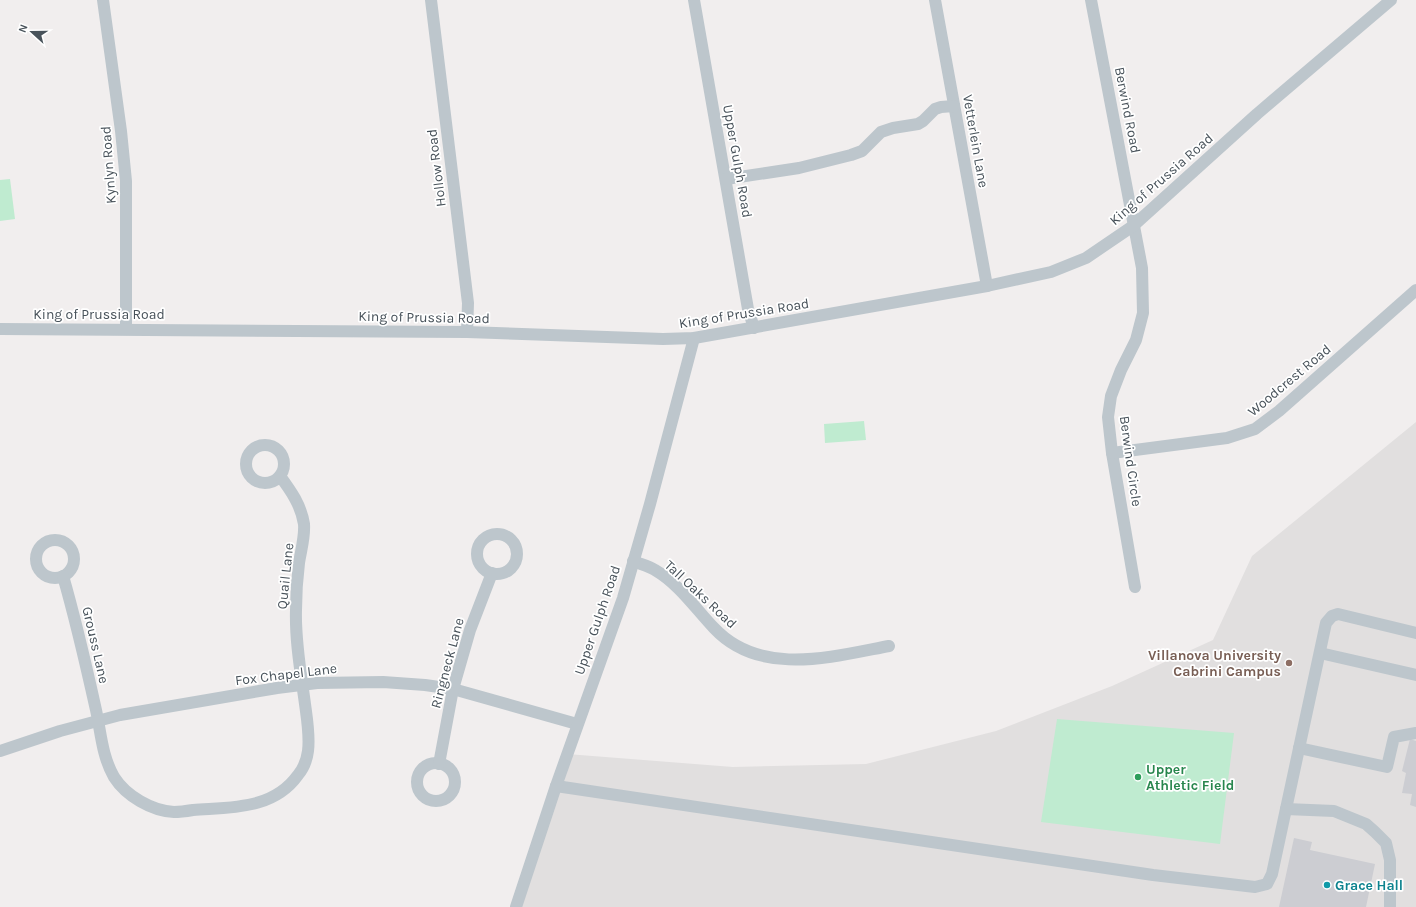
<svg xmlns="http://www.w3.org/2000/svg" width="1416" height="907" font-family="Karla,sans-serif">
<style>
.education{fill:#e1dfdf}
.green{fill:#bfebd0}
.building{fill:#cccdd2}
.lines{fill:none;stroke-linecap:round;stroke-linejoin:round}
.minor{stroke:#bdc6cc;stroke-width:12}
.education-dot{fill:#8d6e63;stroke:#fff;stroke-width:1.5}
.leisure-dot{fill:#2e9e5b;stroke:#fff;stroke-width:1.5}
.culture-dot{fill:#0f9aa8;stroke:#fff;stroke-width:1.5}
.labels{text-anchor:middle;stroke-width:3.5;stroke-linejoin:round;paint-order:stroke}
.street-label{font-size:14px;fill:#48525a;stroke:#fff}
.education-label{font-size:14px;font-weight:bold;fill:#785e54;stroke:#fff;text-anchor:end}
.leisure-label{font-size:14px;font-weight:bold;fill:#27864d;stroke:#fff;text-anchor:start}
.culture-label{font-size:14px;font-weight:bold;fill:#0d838f;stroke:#fff;text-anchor:start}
</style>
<rect width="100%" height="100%" fill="#f1eeee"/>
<!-- education -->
<polygon class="education" points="1416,422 1416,907 516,907 567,754 733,767 866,764 996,731 1112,686 1213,640 1252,556"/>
<!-- green -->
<g class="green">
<polygon points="10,179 15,219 0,221 0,180"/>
<polygon points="864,421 866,440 825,443 824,424"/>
<polygon points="1057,719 1234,733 1220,844 1041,822"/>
</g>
<!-- building -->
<g class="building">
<polygon points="1410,739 1416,741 1416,807 1410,805 1412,794 1402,793 1406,773 1402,771"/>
<polygon points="1294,838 1312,842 1310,850 1375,864 1366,907 1279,907"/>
</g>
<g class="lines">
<!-- minor -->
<g class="minor">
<polyline points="103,0 121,131 126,181 126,329"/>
<polyline points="431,0 468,303 467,332"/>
<polyline points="694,0 748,309 754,328"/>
<polyline points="935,0 987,286"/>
<polyline points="1091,0 1142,268 1143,313 1136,340 1121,370 1111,396 1108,417 1112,453 1135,587"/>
<polyline points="726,179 799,168 851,155 862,151 881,132 893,128 918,124 923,121 935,109 941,107 954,106"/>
<polyline points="0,329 467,332 663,339 694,338 987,286 1051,272 1086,258 1133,226 1257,114 1391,0"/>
<circle cx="265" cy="464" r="19"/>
<polyline points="1112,453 1227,438 1255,429 1279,411 1416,290"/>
<circle cx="497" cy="554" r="20"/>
<circle cx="55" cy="559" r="19"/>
<path d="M633 561C640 564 649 566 655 570 679 584 695 608 714 628 760 677 831 657 889 646"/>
<path d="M63 576C76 621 86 665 96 710 101 733 102 756 114 777 126 796 152 811 174 812 180 812 187 811 193 810 231 807 273 810 298 775 303 769 307 759 308 751 310 736 307 719 305 704 301 674 295 641 296 610 296 595 297 579 299 563 301 550 305 537 304 524 301 505 291 491 280 476"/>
<polyline points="1320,653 1416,675"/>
<polyline points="1299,748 1387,767 1394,737 1416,733"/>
<polyline points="0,751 60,731 120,715 277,688 317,683 383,682 425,685 453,689 577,724"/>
<circle cx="436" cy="782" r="19"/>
<polyline points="439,764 453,689 470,630 492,573"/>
<polyline points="556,786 1153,875 1255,887 1267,884 1272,874 1326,623 1332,616 1338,614 1416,633"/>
<polyline points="1286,809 1334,811 1366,824 1375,832 1386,843 1390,860 1390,907"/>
<polyline points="516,907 556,786 623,598 650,504 694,338"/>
</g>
</g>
<!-- markers -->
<circle class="education-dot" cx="1289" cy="663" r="4"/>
<circle class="leisure-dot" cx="1138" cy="777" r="4"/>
<circle class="culture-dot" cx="1327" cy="885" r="4"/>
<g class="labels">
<!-- street labels -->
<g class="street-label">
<text transform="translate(1128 110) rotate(79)" y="5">Berwind Road</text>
<text transform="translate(976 141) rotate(80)" y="5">Vetterlein Lane</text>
<text transform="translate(738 161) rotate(80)" y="5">Upper Gulph Road</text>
<text transform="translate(108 165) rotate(-94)" y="5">Kynlyn Road</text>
<text transform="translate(436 168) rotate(-97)" y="5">Hollow Road</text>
<text transform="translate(1161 179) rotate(-41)" y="5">King of Prussia Road</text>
<text transform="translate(744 313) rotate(-9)" y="5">King of Prussia Road</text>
<text x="99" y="319">King of Prussia Road</text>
<text transform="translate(424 317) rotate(1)" y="5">King of Prussia Road</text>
<text transform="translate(1289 380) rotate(-40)" y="5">Woodcrest Road</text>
<text transform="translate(1131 461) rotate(82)" y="5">Berwind Circle</text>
<text transform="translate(285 576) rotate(-84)" y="5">Quail Lane</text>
<text transform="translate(701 594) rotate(43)" y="5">Tall Oaks Road</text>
<text transform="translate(597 620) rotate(-71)" y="5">Upper Gulph Road</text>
<text transform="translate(96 645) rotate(77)" y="5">Grouss Lane</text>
<text transform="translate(447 663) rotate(-75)" y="5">Ringneck Lane</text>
<text transform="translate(286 674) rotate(-7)" y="5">Fox Chapel Lane</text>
</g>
<!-- education labels -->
<g class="education-label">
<text x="1281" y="660">Villanova University<tspan x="1281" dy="16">Cabrini Campus</tspan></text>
</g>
<!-- leisure labels -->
<g class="leisure-label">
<text x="1146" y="774">Upper<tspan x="1146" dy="16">Athletic Field</tspan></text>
</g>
<!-- culture labels -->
<g class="culture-label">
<text x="1335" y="890">Grace Hall</text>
</g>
</g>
<!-- north arrow -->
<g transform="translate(32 32) rotate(291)" stroke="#ffffff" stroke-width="3" paint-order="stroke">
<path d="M0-3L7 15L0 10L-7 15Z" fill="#48525a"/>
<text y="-6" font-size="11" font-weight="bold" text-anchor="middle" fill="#48525a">N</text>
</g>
</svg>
